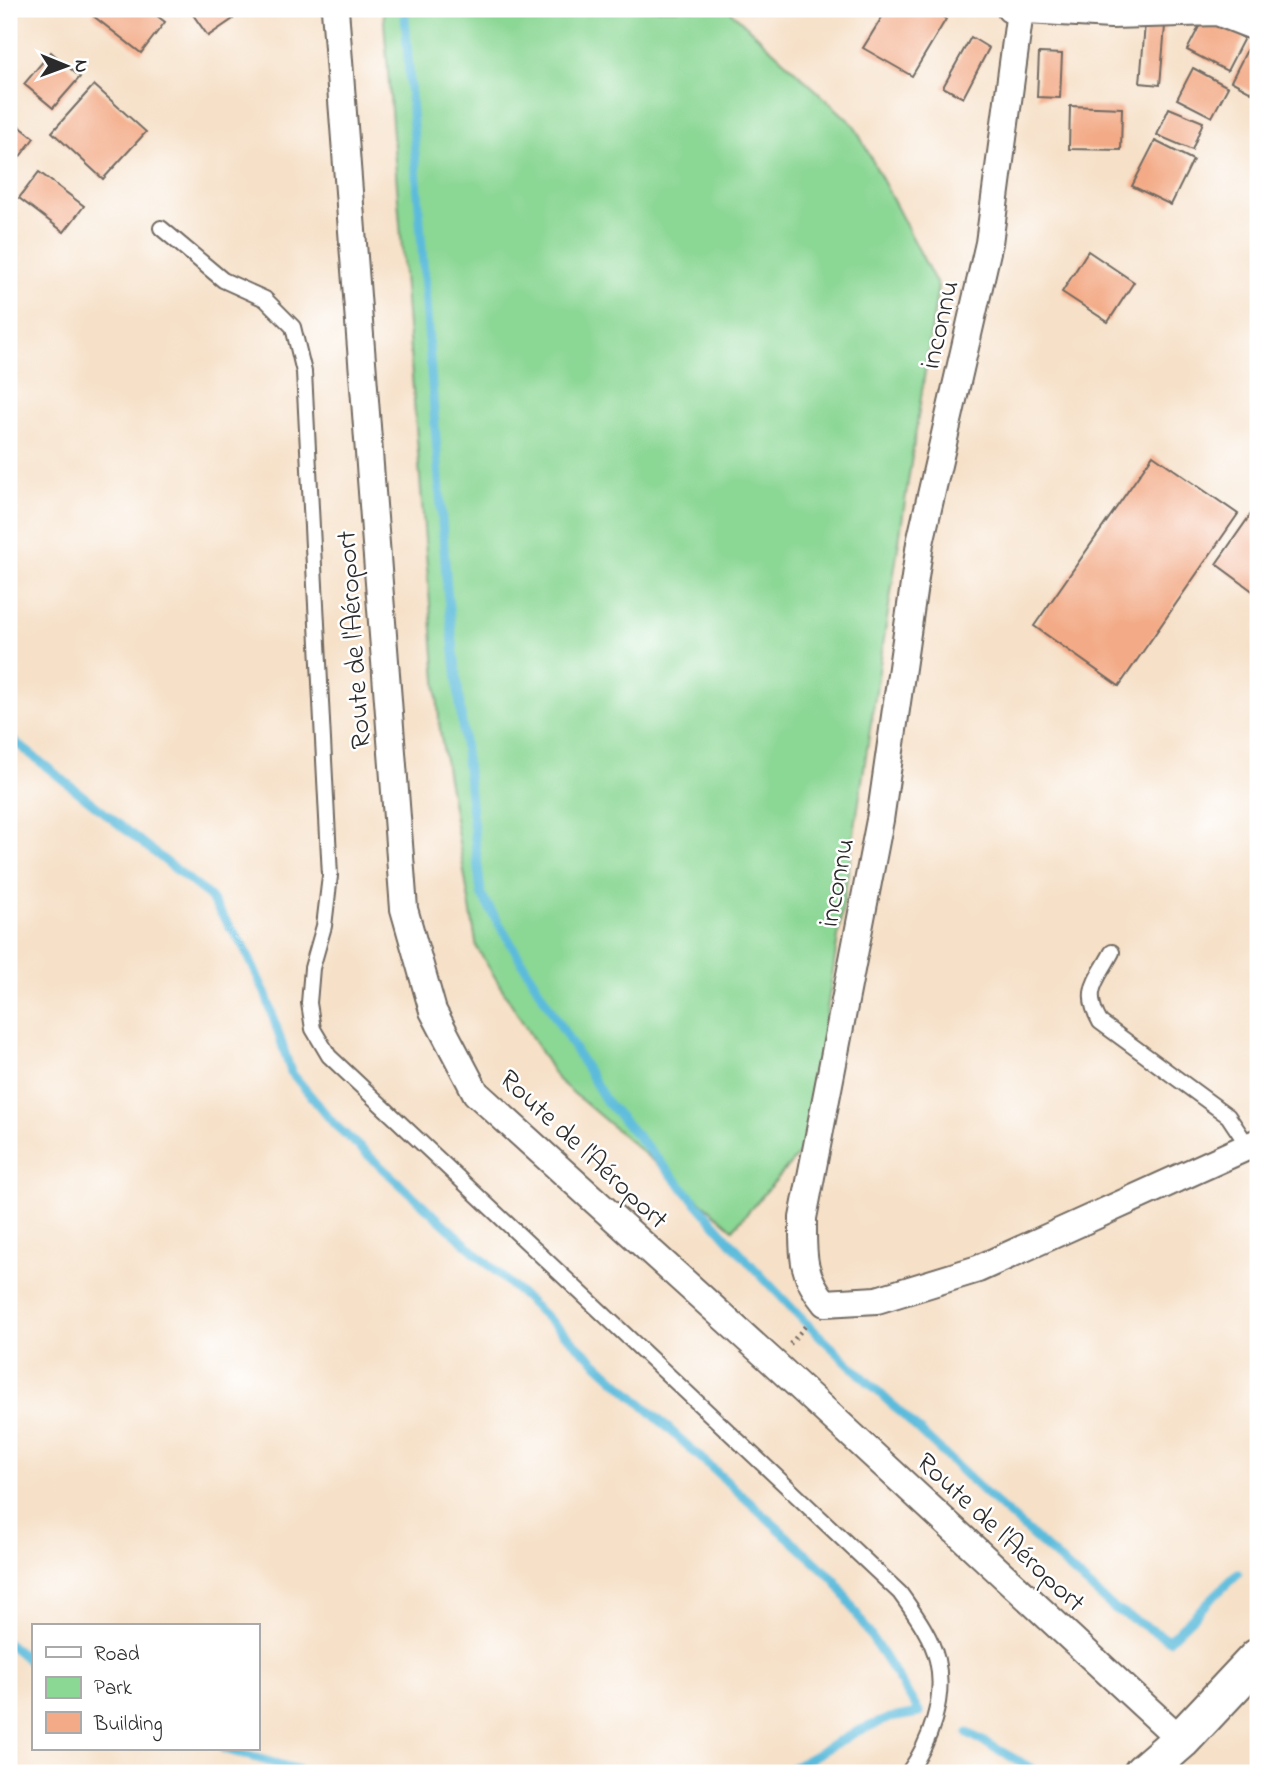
<svg xmlns="http://www.w3.org/2000/svg" width="1267" height="1782" font-family="'Indie Flower',sans-serif">
<style>
.green{fill:#8bd794;stroke:#5b8160;stroke-width:2}
.lines{fill:none;stroke-linecap:round;stroke-linejoin:round}
.stream{stroke:#5cbbdb;stroke-width:9}
.building{fill:#f3aa86}
.lane-casing{stroke:#726a62;stroke-width:18}
.street-casing{stroke:#726a62;stroke-width:30}
.primary-casing{stroke:#726a62;stroke-width:42}
.path{stroke:#726a62;stroke-width:4.5;stroke-dasharray:2 5;stroke-linecap:butt}
.lane{stroke:#fff;stroke-width:14}
.street{stroke:#fff;stroke-width:26}
.primary{stroke:#fff;stroke-width:38}
.labels{text-anchor:middle;stroke-width:5;stroke-linejoin:round;paint-order:stroke}
.street-label{font-size:28px;fill:#2b2b2b;stroke:#fff}
</style>
<rect width="100%" height="100%" fill="#fff"/>
<filter id="ink" filterUnits="userSpaceOnUse"><feTurbulence type="fractalNoise" baseFrequency=".0143" numOctaves="2"/><feDisplacementMap in="SourceGraphic" scale="14" xChannelSelector="R" yChannelSelector="G"/><feConvolveMatrix kernelMatrix="1 2 1 2 8 2 1 2 1" color-interpolation-filters="sRGB"/></filter>
<filter id="wash" filterUnits="userSpaceOnUse"><feTurbulence type="fractalNoise" baseFrequency=".00686" numOctaves="4" result="noise"/><feDisplacementMap in="SourceGraphic" scale="28" xChannelSelector="R" yChannelSelector="G"/><feGaussianBlur stdDeviation="1.57" result="paint"/><feColorMatrix in="noise" values="0 0 0 0 0 0 0 0 0 0 0 0 0 0 0 0 0 1.4 0 .05"/><feComposite in="paint" operator="in"/></filter>
<g filter="url(#wash)">
<rect width="100%" height="100%" fill="#f6e0c7"/>
<!-- green -->
<polygon class="green" points="383,9 728,9 854,125 938,287 806,1146 733,1229 558,1080 477,948 440,731"/>
<g class="lines">
<!-- stream -->
<g class="stream">
<polyline points="405,17 447,589 481,894 606,1101 753,1267 804,1321 986,1494 1112,1607 1169,1640 1238,1573"/>
<polyline points="9,737 208,895 244,947 266,995 291,1072 334,1124 835,1580 920,1713 890,1718 858,1731 784,1773"/>
<polyline points="9,1644 33,1664"/>
<polyline points="968,1733 1038,1772"/>
<polyline points="224,1749 310,1773"/>
</g>
</g>
<g id="blocks">
<!-- building -->
<g class="building">
<polygon points="97,9 148,9 165,22 141,53 92,15"/>
<polygon points="189,9 233,9 228,13 233,19 208,36"/>
<polygon points="887,9 929,9 946,19 912,76 863,48"/>
<polygon points="1204,17 1244,38 1227,71 1187,50"/>
<polygon points="1145,24 1165,26 1160,85 1140,83"/>
<polygon points="971,37 989,48 963,98 943,87"/>
<polygon points="1250,44 1258,48 1258,85 1253,93 1231,81"/>
<polygon points="51,52 80,77 53,108 24,84"/>
<polygon points="1039,53 1062,54 1060,98 1037,97"/>
<polygon points="1193,68 1228,87 1212,117 1177,99"/>
<polygon points="94,85 146,132 103,179 52,132"/>
<polygon points="1070,106 1122,108 1121,150 1069,149"/>
<polygon points="1169,108 1203,122 1192,150 1157,135"/>
<polygon points="9,118 34,138 9,171"/>
<polygon points="1155,141 1193,160 1171,205 1132,186"/>
<polygon points="39,172 84,206 64,232 19,198"/>
<polygon points="1088,251 1134,282 1108,322 1062,292"/>
<polygon points="1153,455 1238,514 1119,686 1034,626"/>
<polygon points="1251,514 1258,519 1258,595 1216,564"/>
</g>
</g>
</g>
<g filter="url(#ink)">
<use href="#blocks" fill-opacity="0" stroke="#726a62" stroke-width="2"/>
<g class="lines">
<defs>
<g id="lane">
<path d="M161 228 223 280 265 299 293 327 304 372 330 876 324 926 312 968 309 1003 313 1029 329 1056 900 1593C914 1613 931 1635 937 1660 946 1698 930 1743 908 1773"/>
<path d="M1112 952C1097 981 1082 990 1100 1022L1228 1116 1248 1146"/>
</g>
<g id="street">
<polyline points="335,9 404,909 433,1011 476,1093 774,1363 1181,1740"/>
<polyline points="1010,9 1111,15 1217,12 1258,28"/>
<path d="M1020 11 989 243 920 543 880 820 803 1218C803 1254 801 1274 825 1303L877 1300 978 1269 1258 1142"/>
</g>
<polyline id="primary" points="1143,1773 1181,1740 1258,1658"/>
</defs>
<!-- lane casing -->
<use href="#lane" class="lane-casing"/>
<!-- street casing -->
<use href="#street" class="street-casing"/>
<!-- primary casing -->
<use href="#primary" class="primary-casing"/>
<!-- path -->
<polyline class="path" points="790,1344 807,1324"/>
<!-- lane -->
<use href="#lane" class="lane"/>
<!-- street -->
<use href="#street" class="street"/>
<!-- primary -->
<use href="#primary" class="primary"/>
</g>
</g>
<g class="labels">
<!-- street labels -->
<g class="street-label">
<text transform="translate(938 324) rotate(-77)" y="10">inconnu</text>
<text transform="translate(352 640) rotate(-94)" y="10">Route de l'Aéroport</text>
<text transform="translate(835 882) rotate(-79)" y="10">inconnu</text>
<text transform="translate(585 1148) rotate(43)" y="10">Route de l'Aéroport</text>
<text transform="translate(1002 1531) rotate(43)" y="10">Route de l'Aéroport</text>
</g>
</g>
<!-- margin -->
<rect width="1267" height="1782" fill="none" stroke="#fff" stroke-width="35"/>
<!-- legend -->
<rect x="32" y="1624" width="228" height="126" fill="#ffffff" stroke="#aaaaaa" stroke-width="2"/>
<rect x="46" y="1647" width="35" height="10" fill="#ffffff" stroke="#aaaaaa" stroke-width="2"/>
<text x="94" y="1660" font-size="21" fill="#2b2b2b">Road</text>
<rect x="46" y="1677" width="35" height="21" fill="#8bd794" stroke="#aaaaaa" stroke-width="2"/>
<text x="94" y="1694" font-size="21" fill="#2b2b2b">Park</text>
<rect x="46" y="1712" width="35" height="21" fill="#f3aa86" stroke="#aaaaaa" stroke-width="2"/>
<text x="94" y="1730" font-size="21" fill="#2b2b2b">Building</text>
<!-- north arrow -->
<g transform="translate(66 66) rotate(91)" stroke="#ffffff" stroke-width="5" paint-order="stroke">
<path d="M0-5L12 26L0 18L-12 26Z" fill="#2b2b2b"/>
<text y="-10" font-size="19" font-weight="bold" text-anchor="middle" fill="#2b2b2b">N</text>
</g>
</svg>
